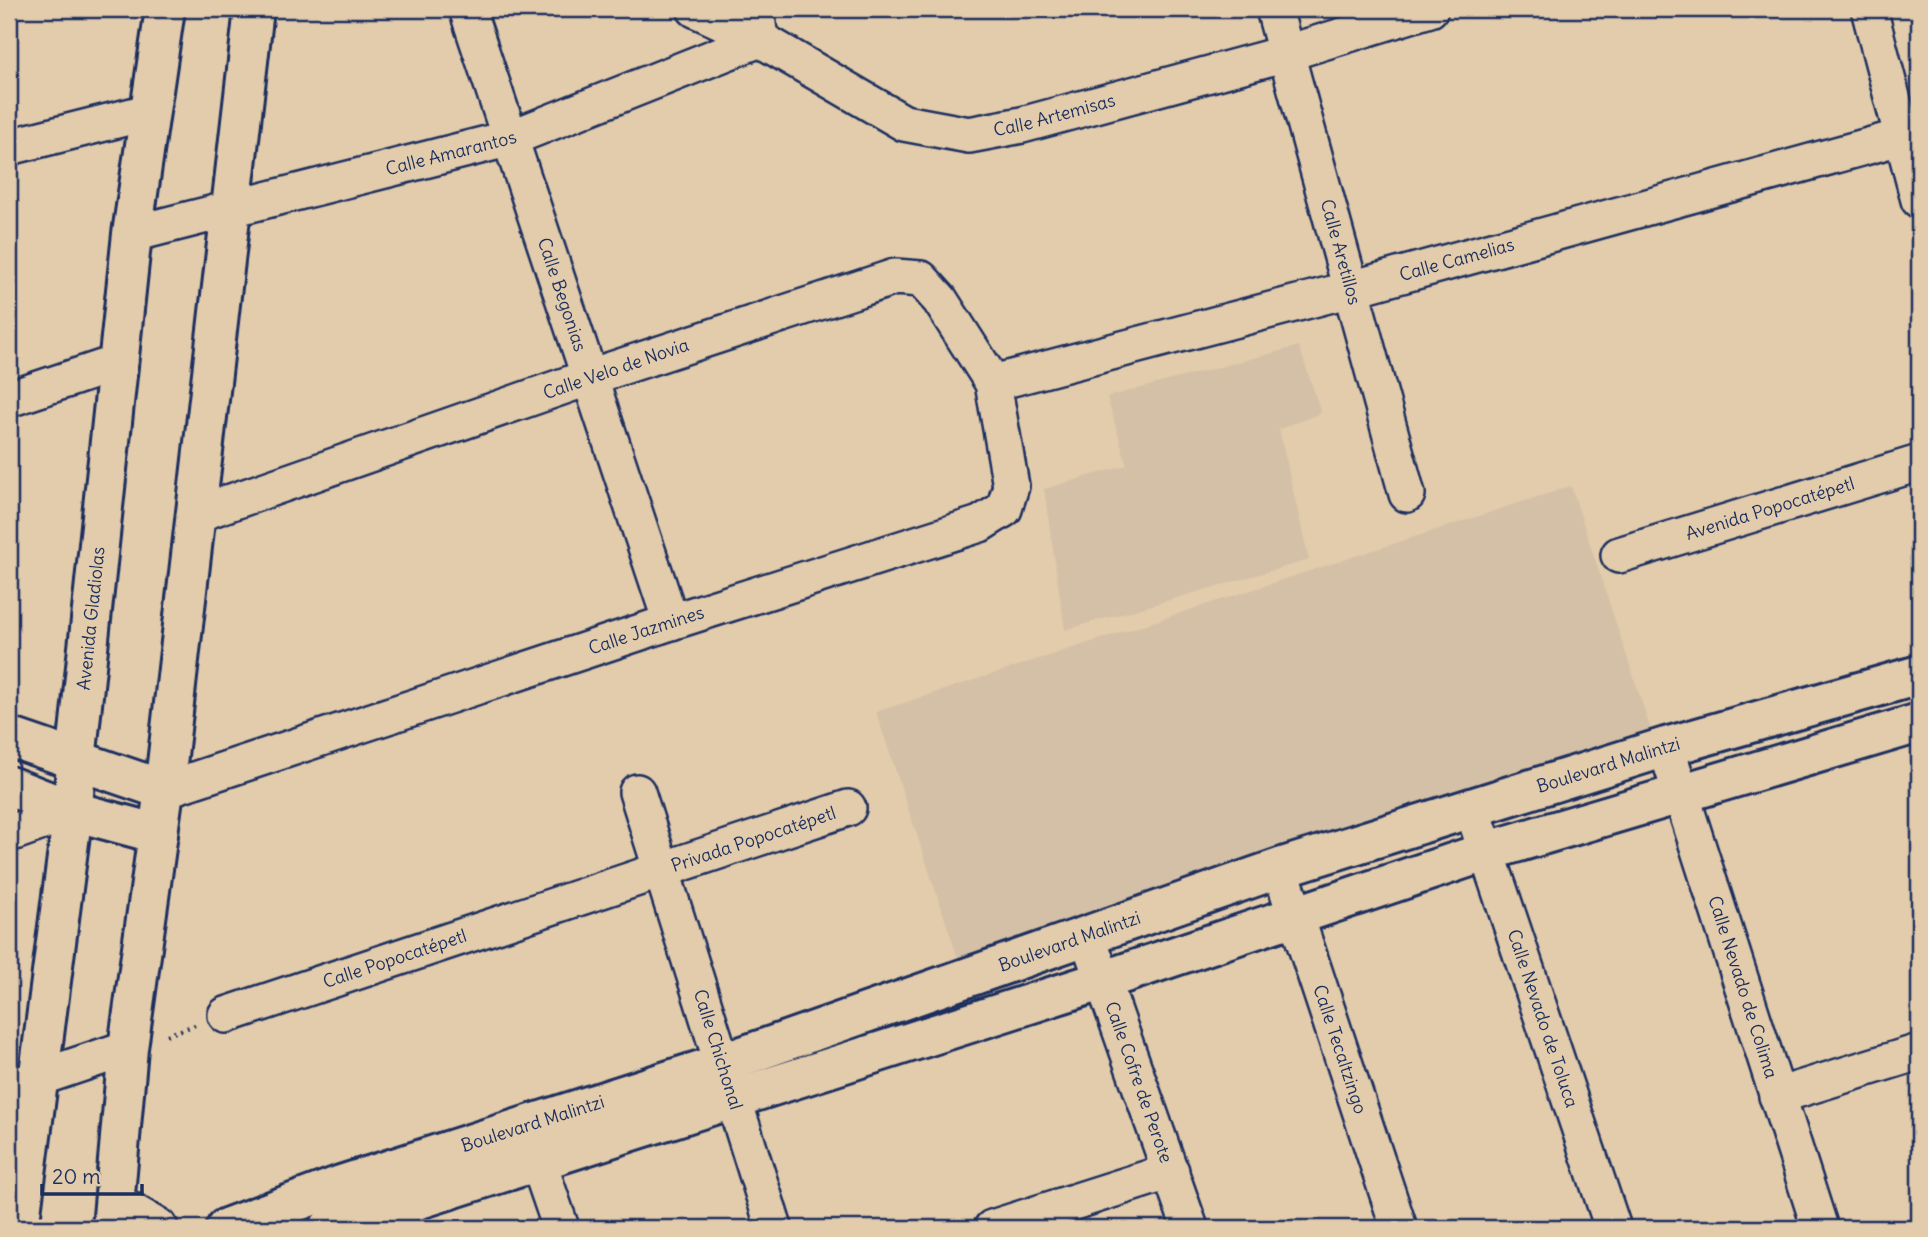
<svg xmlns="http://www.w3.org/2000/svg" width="1928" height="1237" font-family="Delius,sans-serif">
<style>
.built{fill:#d4c0a6}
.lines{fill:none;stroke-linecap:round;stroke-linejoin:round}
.street-casing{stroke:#1b2f5e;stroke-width:40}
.secondary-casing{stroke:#1b2f5e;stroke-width:44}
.path{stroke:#1b2f5e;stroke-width:4.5;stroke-dasharray:2 5;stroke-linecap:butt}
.street{stroke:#e3ccac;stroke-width:35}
.secondary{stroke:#e3ccac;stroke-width:38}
.labels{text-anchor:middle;stroke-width:7;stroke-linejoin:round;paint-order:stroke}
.street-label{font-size:18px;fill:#1b2f5e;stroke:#e3ccac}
</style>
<rect width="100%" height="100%" fill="#e3ccac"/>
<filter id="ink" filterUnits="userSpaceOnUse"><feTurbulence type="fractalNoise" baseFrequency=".0143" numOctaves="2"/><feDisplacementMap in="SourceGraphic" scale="14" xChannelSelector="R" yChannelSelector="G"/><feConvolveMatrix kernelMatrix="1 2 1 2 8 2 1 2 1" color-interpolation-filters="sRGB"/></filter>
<g filter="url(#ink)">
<!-- built -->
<g class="built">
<polygon points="1299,346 1321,413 1279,429 1309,560 1065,630 1044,489 1127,465 1107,397"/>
<polygon points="1571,486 1657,749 965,979 876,712"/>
</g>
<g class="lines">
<defs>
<g id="street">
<path id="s1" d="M467 9 671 622"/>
<path id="s2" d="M695 9 760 39 904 123 969 135 1022 125 1287 53 1430 9"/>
<path id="s3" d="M1274 9 1407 494"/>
<polyline points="1869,9 1919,200"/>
<polyline points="9,147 148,112"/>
<path id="s4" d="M132 234 511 138 760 39 756 9"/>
<path id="s5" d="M993 383 1351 289 1919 132"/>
<polyline points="9,399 120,362"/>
<path id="s6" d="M1619 555 1919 463"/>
<path id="s7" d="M1666 747 1820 1228"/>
<path id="s8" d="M164 790 671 622 980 524 1004 509 1011 486 993 383 940 300 921 279 895 277 590 377 194 515"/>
<path id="s9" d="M637 792 774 1228"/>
<path id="s10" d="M1472 808 1613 1228"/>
<polyline points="9,834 73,811"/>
<path id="s11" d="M1280 868 1399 1228"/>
<path id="s12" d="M1087 935 1190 1228"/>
<path id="s13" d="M226 1015 848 808"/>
<polyline points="9,1088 128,1048"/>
<polyline points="1777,1096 1919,1052"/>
<polyline points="529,1135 561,1228"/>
<polyline points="992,1228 1171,1171"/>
</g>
<g id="secondary">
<polyline points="9,737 164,790"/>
<polyline points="9,786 73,811 158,834"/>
<polyline points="115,1203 158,1228"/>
<path id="s14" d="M19 1228 73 811 76 761 132 234 165 9"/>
<polyline points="112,1228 128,1048 164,790 254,9"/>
<path id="s15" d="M226 1228 341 1185 720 1064 1280 868 1666 747 1919 675"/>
<polyline points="329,1228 1104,980 1488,851 1919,723"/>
</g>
</defs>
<!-- street casing -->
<use href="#street" class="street-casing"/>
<!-- secondary casing -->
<use href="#secondary" class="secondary-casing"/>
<!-- path -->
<polyline class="path" points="167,1035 195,1025"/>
<!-- street -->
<use href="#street" class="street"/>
<!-- secondary -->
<use href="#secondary" class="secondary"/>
</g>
</g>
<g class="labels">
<!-- street labels -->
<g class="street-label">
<text dy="6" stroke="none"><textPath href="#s2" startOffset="392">Calle Artemisas</textPath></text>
<text dy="6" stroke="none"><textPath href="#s4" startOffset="329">Calle Amarantos</textPath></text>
<text dy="6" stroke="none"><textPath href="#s3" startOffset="252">Calle Aretillos</textPath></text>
<text dy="6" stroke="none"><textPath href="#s5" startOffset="480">Calle Camelias</textPath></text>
<text dy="6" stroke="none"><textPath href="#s1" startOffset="301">Calle Begonias</textPath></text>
<text transform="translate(616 369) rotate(-19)" y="6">Calle Velo de Novia</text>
<text dy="6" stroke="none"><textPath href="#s6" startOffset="158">Avenida Popocatépetl</textPath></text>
<text dy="6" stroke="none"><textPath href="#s14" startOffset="614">Avenida Gladiolas</textPath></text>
<text dy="6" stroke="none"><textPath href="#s8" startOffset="508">Calle Jazmines</textPath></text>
<text dy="6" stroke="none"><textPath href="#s15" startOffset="1458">Boulevard Malintzi</textPath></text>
<text dy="6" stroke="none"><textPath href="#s13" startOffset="556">Privada Popocatépetl</textPath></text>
<text dy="6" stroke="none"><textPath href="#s15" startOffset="891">Boulevard Malintzi</textPath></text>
<text dy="6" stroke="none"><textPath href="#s13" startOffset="178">Calle Popocatépetl</textPath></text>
<text dy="6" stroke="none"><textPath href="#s7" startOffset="252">Calle Nevado de Colima</textPath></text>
<text dy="6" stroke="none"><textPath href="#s10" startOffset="222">Calle Nevado de Toluca</textPath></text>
<text dy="6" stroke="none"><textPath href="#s11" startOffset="191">Calle Tecaltzingo</textPath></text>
<text dy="6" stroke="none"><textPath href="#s9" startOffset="270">Calle Chichonal</textPath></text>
<text dy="6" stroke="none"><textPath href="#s12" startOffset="156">Calle Cofre de Perote</textPath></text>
<text dy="6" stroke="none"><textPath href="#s15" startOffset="324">Boulevard Malintzi</textPath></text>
</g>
</g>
<!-- margin -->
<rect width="1928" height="1237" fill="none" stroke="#e3ccac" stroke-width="35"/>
<rect x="18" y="18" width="1893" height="1202" fill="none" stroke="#1b2f5e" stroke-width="2.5" filter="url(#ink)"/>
<!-- scale -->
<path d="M42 1184v10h100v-10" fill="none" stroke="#1b2f5e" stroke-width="3.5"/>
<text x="52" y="1184" font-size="21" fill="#1b2f5e" stroke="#e3ccac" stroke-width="5" paint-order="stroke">20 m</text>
</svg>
